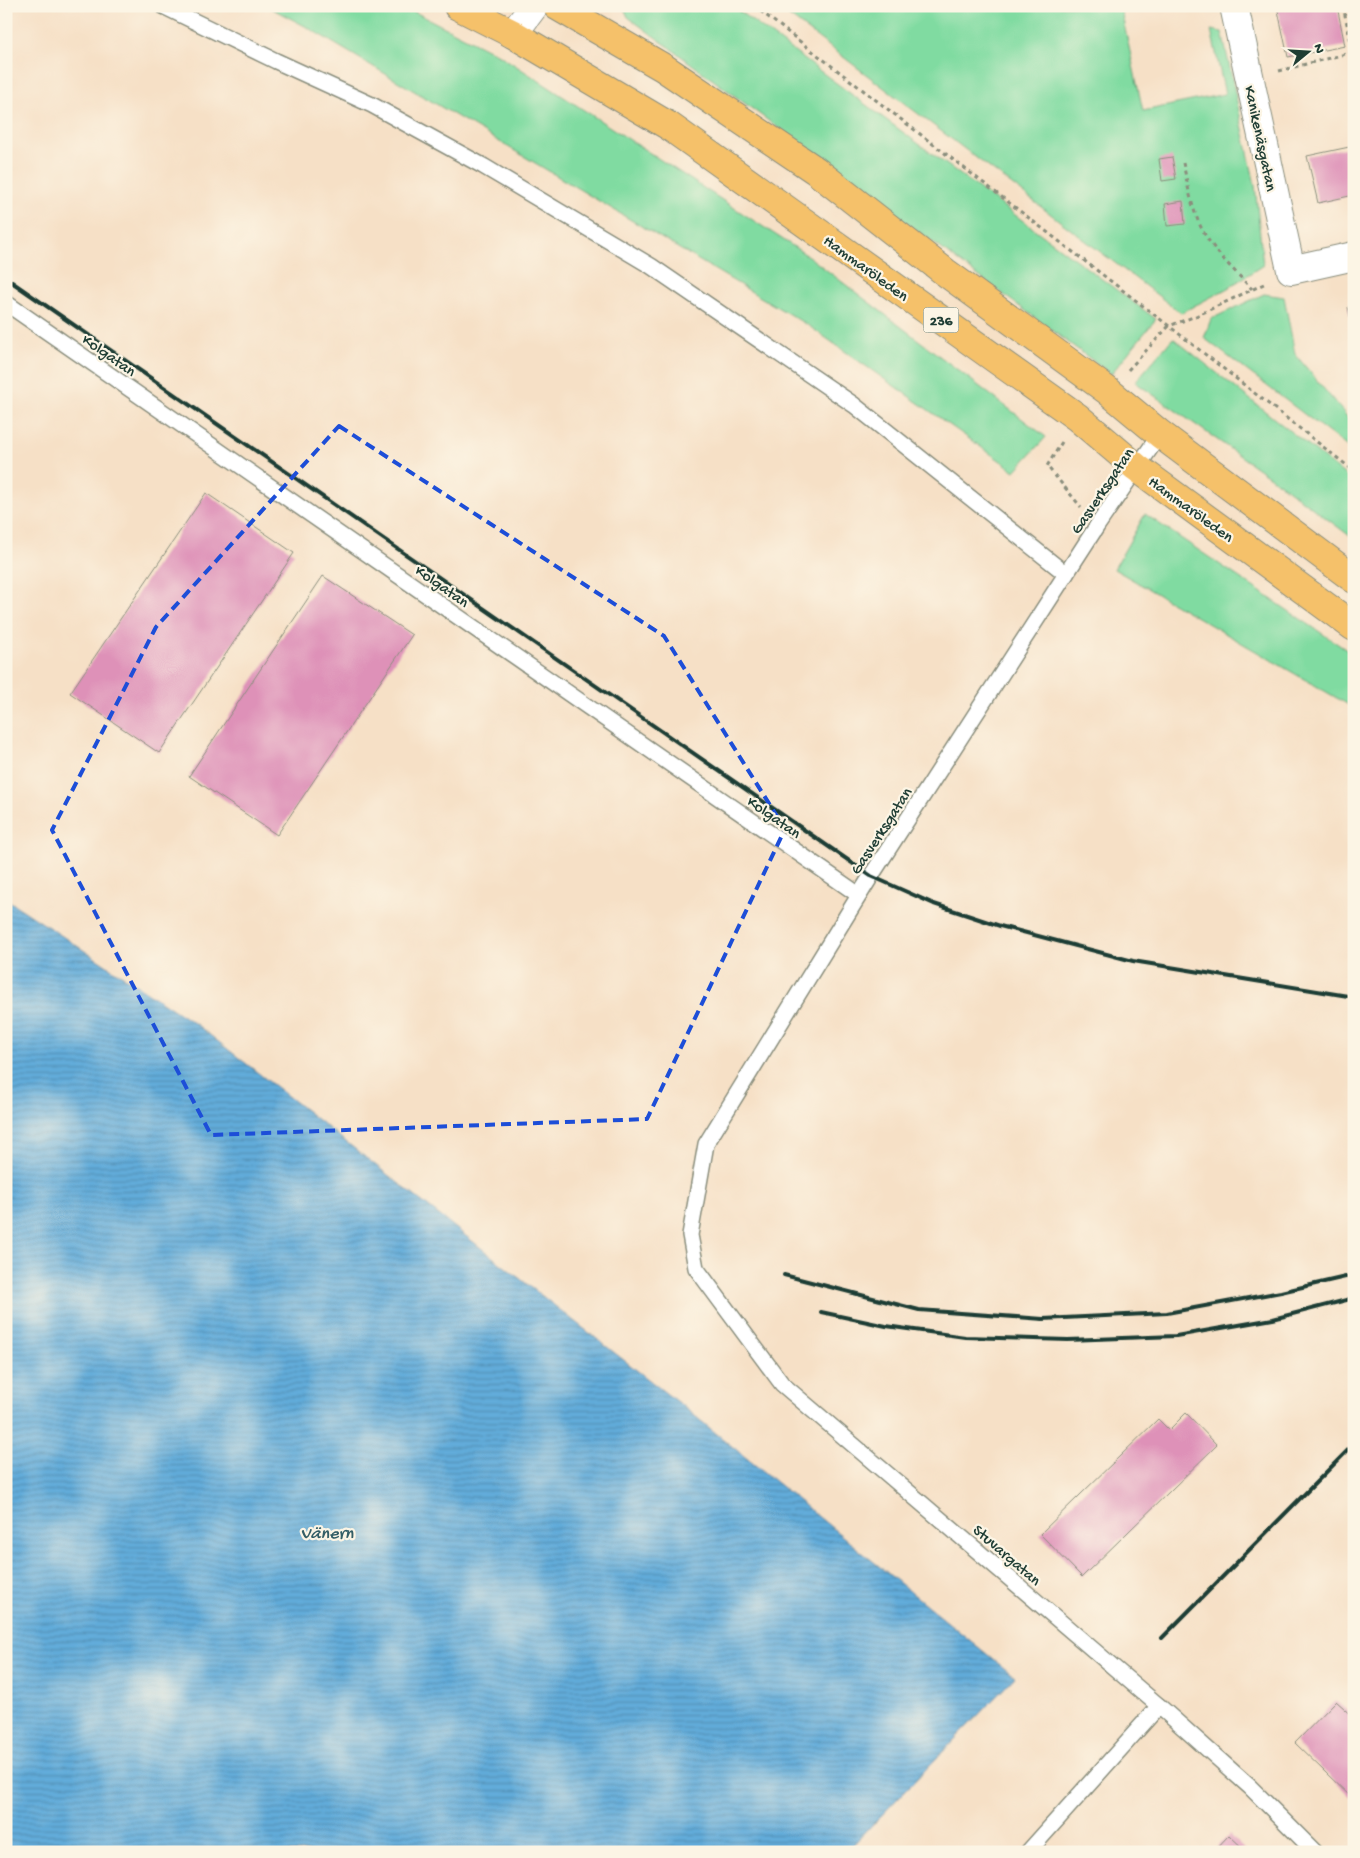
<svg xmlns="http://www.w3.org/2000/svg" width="1360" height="1858" font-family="'Gochi Hand',sans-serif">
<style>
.green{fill:#80dba1;stroke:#508c6a}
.water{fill:url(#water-rules);stroke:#407487}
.building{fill:#de91b8}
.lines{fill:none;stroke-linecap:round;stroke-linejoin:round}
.lane-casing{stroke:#8a8e7d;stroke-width:18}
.street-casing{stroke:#8a8e7d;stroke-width:30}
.primary-casing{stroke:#8a8e7d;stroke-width:30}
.path{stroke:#8a8e7d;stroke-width:3;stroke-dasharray:4 4;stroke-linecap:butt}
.lane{stroke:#fff;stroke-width:15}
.street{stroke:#fff;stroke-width:28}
.primary{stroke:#f5c16b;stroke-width:28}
.rail{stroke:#1f3d34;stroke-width:4}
.marked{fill:none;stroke:#1d4ed8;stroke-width:4;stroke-dasharray:10 6;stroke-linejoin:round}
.labels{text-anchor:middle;stroke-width:4.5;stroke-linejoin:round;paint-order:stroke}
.shield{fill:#fcf5e5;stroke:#617469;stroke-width:1}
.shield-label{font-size:15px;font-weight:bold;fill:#1f3d34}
.street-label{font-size:16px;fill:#1f3d34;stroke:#fcf5e5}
.water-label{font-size:18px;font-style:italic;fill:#335e66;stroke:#fcf5e5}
</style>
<defs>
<pattern id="water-rules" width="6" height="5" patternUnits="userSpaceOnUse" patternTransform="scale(1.25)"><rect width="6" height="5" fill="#62acda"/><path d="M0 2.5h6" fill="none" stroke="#508db2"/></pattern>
</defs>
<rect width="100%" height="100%" fill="#fcf5e5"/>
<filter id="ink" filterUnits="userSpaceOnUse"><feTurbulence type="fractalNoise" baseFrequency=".02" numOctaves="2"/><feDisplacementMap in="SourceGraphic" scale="10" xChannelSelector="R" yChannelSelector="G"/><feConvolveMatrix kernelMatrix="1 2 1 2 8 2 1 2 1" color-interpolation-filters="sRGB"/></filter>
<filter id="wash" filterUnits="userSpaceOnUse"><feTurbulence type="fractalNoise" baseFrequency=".0096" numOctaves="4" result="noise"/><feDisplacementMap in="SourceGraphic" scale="20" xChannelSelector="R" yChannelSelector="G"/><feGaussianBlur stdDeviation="1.12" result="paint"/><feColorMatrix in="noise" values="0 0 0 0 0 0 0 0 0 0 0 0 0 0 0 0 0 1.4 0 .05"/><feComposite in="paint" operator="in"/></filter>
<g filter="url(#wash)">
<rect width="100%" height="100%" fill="#f6e0c6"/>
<!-- green -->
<g class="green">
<polygon points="267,6 403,6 501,56 808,256 1046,437 1015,471 809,326 305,26"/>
<polygon points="623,6 732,6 1156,319 1111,374 628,17"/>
<polygon points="776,6 1120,6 1143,111 1225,94 1211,30 1222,32 1255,185 1263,265 1228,288 1181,313"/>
<polygon points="1264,294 1284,297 1295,354 1354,425 1354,452 1204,338 1211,319"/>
<polygon points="1173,338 1354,482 1354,539 1283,486 1135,382"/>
<polygon points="1145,514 1354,655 1354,708 1114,569"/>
</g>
<!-- water -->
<polygon class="water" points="6,899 197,1025 690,1412 1015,1677 846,1852 6,1852"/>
<g id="blocks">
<!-- building -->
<g class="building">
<polygon points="1277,6 1337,6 1345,46 1288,57"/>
<polygon points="1354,146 1354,195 1318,203 1307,156"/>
<polygon points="1172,157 1176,179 1162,181 1159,159"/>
<polygon points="1183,201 1185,224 1167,226 1165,204"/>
<polygon points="1354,306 1354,331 1353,331 1348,307"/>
<polygon points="206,493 294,553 159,753 70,693"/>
<polygon points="323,576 412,635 277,835 189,776"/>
<polygon points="1186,1413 1217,1445 1082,1577 1040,1534 1158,1419 1169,1430"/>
<polygon points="1336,1701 1354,1717 1354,1800 1295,1743"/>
<polygon points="1229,1835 1247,1852 1213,1852"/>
</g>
</g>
</g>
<g filter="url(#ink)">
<use href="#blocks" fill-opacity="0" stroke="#8a8e7d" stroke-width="1"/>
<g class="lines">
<defs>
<g id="lane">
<polyline points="163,6 276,61 372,105 483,166 651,266 854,405 1066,574"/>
<polyline points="6,303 859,895"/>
<polyline points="1160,434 1097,526 871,876 706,1144 690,1235 696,1268 782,1384 1159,1706 1250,1787 1315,1852"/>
<polyline points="1028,1852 1159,1706"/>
</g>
<g id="street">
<polyline points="1234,6 1291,270 1354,256"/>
<polyline points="513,34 534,6"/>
</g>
<g id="primary">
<polyline points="458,6 513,34 669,126 1077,417 1136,467 1354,627"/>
<polyline points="557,6 664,68 815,170 945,272 1108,391 1160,434 1354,579"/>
</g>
</defs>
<!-- lane casing -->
<use href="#lane" class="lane-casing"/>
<!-- street casing -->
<use href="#street" class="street-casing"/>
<!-- primary casing -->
<use href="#primary" class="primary-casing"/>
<!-- path -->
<g class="path">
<polyline points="754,6 1169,326 1354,471"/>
<polyline points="1279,71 1353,52 1343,6"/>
<path d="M1183 163C1188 186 1192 212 1204 233 1216 254 1236 272 1252 289"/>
<polyline points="1128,370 1169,326 1196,316 1266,283"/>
<polyline points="1062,442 1047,466 1081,507"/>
</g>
<!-- lane -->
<use href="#lane" class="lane"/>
<!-- street -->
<use href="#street" class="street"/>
<!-- primary -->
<use href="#primary" class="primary"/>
<!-- rail -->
<g class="rail">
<polyline points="6,278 871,876 934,904 1000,926 1133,961 1354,997"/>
<polyline points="784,1275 919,1310 1043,1319 1167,1313 1281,1292 1354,1275"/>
<polyline points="821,1312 886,1326 965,1337 1068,1340 1176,1336 1273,1319 1354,1298"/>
<polyline points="1162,1638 1354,1444"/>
</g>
</g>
</g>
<!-- marked area -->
<path class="marked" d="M339 426 664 636 785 829 647 1119 211 1135 52 830 156 627Z"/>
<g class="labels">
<!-- shield labels -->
<rect class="shield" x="923.5" y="307.5" width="35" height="25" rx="4"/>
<g class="shield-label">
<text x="941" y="325">236</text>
</g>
<!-- street labels -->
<g class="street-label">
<text transform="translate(1262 138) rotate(78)" y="6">Kanikenäsgatan</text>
<text transform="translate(867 267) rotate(36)" y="6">Hammaröleden</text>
<text transform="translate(110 354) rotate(35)" y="6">Kolgatan</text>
<text transform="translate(1101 490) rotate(-56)" y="6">Gasverksgatan</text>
<text transform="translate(1192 508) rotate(36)" y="6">Hammaröleden</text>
<text transform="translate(443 585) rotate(35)" y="6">Kolgatan</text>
<text transform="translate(775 816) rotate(35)" y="6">Kolgatan</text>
<text transform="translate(880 830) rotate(-57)" y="6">Gasverksgatan</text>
<text transform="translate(1008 1554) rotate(41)" y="6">Stuvargatan</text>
</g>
<!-- water labels -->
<g class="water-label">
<text x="327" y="1538">Vänern</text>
</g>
</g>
<!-- margin -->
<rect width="1360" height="1858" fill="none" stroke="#fcf5e5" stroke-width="25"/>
<!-- north arrow -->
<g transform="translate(1308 52) rotate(72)" stroke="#fcf5e5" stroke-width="4" paint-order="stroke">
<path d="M0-4L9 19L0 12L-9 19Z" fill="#1f3d34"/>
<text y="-8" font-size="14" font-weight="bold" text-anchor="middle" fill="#1f3d34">N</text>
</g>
</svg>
